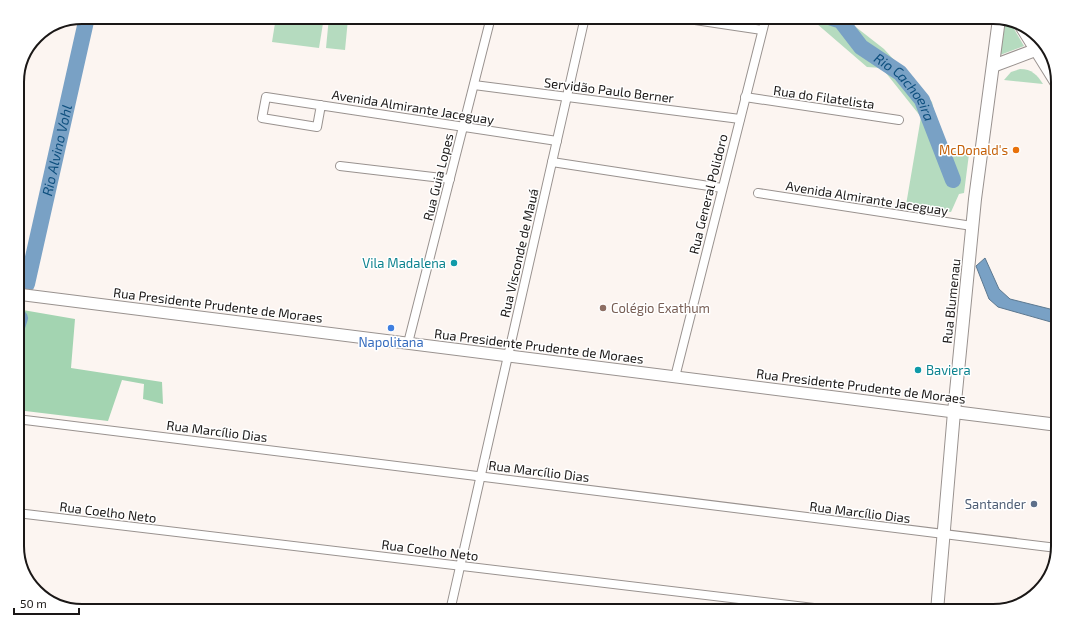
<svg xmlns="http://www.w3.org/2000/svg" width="1075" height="628" font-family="'Exo 2',sans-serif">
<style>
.green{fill:#b5dbbf}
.forest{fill:#a3d4b1}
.water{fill:#79a1c5;stroke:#5c7890}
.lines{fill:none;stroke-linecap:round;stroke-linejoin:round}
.river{stroke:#79a1c5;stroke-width:16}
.minor-casing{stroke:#99928f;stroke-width:10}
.secondary-casing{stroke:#99928f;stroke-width:13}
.primary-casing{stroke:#99928f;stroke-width:14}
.minor{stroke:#fff;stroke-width:8}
.secondary{stroke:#fff;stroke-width:11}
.primary{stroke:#fff;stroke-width:12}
.food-dot{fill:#e8710a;stroke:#fff;stroke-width:1.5}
.culture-dot{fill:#0f9aa8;stroke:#fff;stroke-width:1.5}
.education-dot{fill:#8d6e63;stroke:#fff;stroke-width:1.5}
.shop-dot{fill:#3f7fe0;stroke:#fff;stroke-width:1.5}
.service-dot{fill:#5c6f8a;stroke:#fff;stroke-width:1.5}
.labels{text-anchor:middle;stroke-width:3;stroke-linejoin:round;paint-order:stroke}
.street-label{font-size:13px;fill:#1a1716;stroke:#fff}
.food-label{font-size:13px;fill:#c56008;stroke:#fff;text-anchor:end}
.culture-label{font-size:13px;fill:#0d838f;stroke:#fff;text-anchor:end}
.education-label{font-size:13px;fill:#785e54;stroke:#fff;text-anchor:start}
.shop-label{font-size:13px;fill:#366cbe;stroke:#fff}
.service-label{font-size:13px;fill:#4e5e75;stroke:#fff;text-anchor:end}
.water-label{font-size:14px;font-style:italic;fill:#0e4f7e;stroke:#fff}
.rim{fill:none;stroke:#1a1716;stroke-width:2}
</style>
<rect width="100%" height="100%" fill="#fcf5f1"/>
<!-- green -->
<g class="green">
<polygon points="276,17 324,17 319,48 272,42"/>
<polygon points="329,17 348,19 345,50 326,48"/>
<polygon points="809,17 843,17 884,49 932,102 939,134 946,150 969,154 964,193 959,194 951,212 906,205 921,117 882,68 867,67"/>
<polygon points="1006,20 1010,22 1024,46 1000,55"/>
<path d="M1020 69C1032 69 1037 75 1043 84L1004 80 1011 72Z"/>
</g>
<!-- forest -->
<polygon class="forest" points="17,309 75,319 71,368 162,382 163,404 143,399 144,384 122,380 108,421 17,410"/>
<!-- water -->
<polygon class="water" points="985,258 999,289 1010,299 1058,311 1058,324 998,307 989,299 976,266"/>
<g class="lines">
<!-- river -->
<g class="river">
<path id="s1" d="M829 17 841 21 861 47 900 73 922 100 953 180"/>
<path id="s2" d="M27 284 87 17"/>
<polyline points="17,327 20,318"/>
</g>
<defs>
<g id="minor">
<polyline points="675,17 762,30"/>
<polyline points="474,85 740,119"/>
<polyline points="745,97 899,120"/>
<polyline points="321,105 317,127 262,118 266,97 557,141"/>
<polyline points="552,162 722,188"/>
<polyline points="340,166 450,179"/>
<polyline points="758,193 972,226"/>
<polyline points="408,343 491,17"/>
<polyline points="675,377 766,17"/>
<polyline points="17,419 1057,548"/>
<polyline points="17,513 839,611"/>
<polyline points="450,611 585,17"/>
</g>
<polyline id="secondary" points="17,294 954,412"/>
<g id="primary">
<polyline points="1020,24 1058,85"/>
<polyline points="993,66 1046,46"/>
<polyline points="954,412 1058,425"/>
<polyline points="937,611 954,412 975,199 999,19"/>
</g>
</defs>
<!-- minor casing -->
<use href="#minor" class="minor-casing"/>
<!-- secondary casing -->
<use href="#secondary" class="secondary-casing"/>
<!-- primary casing -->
<use href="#primary" class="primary-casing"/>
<!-- minor -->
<use href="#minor" class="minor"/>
<!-- secondary -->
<use href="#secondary" class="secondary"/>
<!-- primary -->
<use href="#primary" class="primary"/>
</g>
<!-- markers -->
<circle class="food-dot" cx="1016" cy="150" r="4"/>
<g class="culture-dot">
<circle cx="454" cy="263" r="4"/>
<circle cx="918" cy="370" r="4"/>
</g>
<circle class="education-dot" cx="603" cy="308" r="4"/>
<circle class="shop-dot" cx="391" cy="328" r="4"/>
<circle class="service-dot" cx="1034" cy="504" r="4"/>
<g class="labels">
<!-- street labels -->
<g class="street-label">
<text transform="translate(609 90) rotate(7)" y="5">Servidão Paulo Berner</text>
<text transform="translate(824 97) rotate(8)" y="5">Rua do Filatelista</text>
<text transform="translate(413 107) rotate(9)" y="5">Avenida Almirante Jaceguay</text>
<text transform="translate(438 177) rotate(-76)" y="5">Rua Guia Lopes</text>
<text transform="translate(708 194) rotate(-76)" y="5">Rua General Polidoro</text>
<text transform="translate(867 198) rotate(9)" y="5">Avenida Almirante Jaceguay</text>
<text transform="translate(519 253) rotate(-77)" y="5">Rua Visconde de Mauá</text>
<text transform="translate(951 301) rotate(-84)" y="5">Rua Blumenau</text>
<text transform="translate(218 305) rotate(7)" y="5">Rua Presidente Prudente de Moraes</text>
<text transform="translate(539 346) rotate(7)" y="5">Rua Presidente Prudente de Moraes</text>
<text transform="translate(861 386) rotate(7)" y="5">Rua Presidente Prudente de Moraes</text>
<text transform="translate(217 431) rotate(7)" y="5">Rua Marcílio Dias</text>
<text transform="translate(539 471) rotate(7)" y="5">Rua Marcílio Dias</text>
<text transform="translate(108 512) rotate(7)" y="5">Rua Coelho Neto</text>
<text transform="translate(860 512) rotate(7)" y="5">Rua Marcílio Dias</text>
<text transform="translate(430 550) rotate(7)" y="5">Rua Coelho Neto</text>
</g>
<!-- food labels -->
<g class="food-label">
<text x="1008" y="155">McDonald's</text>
</g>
<!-- culture labels -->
<g class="culture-label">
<text x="446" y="268">Vila Madalena</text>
<text x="926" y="375" text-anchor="start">Baviera</text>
</g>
<!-- education labels -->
<g class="education-label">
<text x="611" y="313">Colégio Exathum</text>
</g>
<!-- shop labels -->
<g class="shop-label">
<text x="391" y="347">Napolitana</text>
</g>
<!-- service labels -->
<g class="service-label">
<text x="1026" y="509">Santander</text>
</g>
<!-- water labels -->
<g class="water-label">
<text dy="5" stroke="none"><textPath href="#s1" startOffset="106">Rio Cachoeira</textPath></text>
<text dy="5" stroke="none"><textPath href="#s2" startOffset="137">Rio Alvino Vohl</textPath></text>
</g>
</g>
<!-- crop -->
<path d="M0 0H1075V628H0ZM82 24H993A58 58 0 0 1 1051 82V546A58 58 0 0 1 993 604H82A58 58 0 0 1 24 546V82A58 58 0 0 1 82 24Z" fill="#fff" fill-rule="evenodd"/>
<path class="rim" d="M82 24H993A58 58 0 0 1 1051 82V546A58 58 0 0 1 993 604H82A58 58 0 0 1 24 546V82A58 58 0 0 1 82 24Z"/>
<!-- scale -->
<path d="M14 608v6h65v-6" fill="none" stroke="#1a1716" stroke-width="2"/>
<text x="20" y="608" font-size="12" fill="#1a1716" stroke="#ffffff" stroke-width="3" paint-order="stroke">50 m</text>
</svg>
